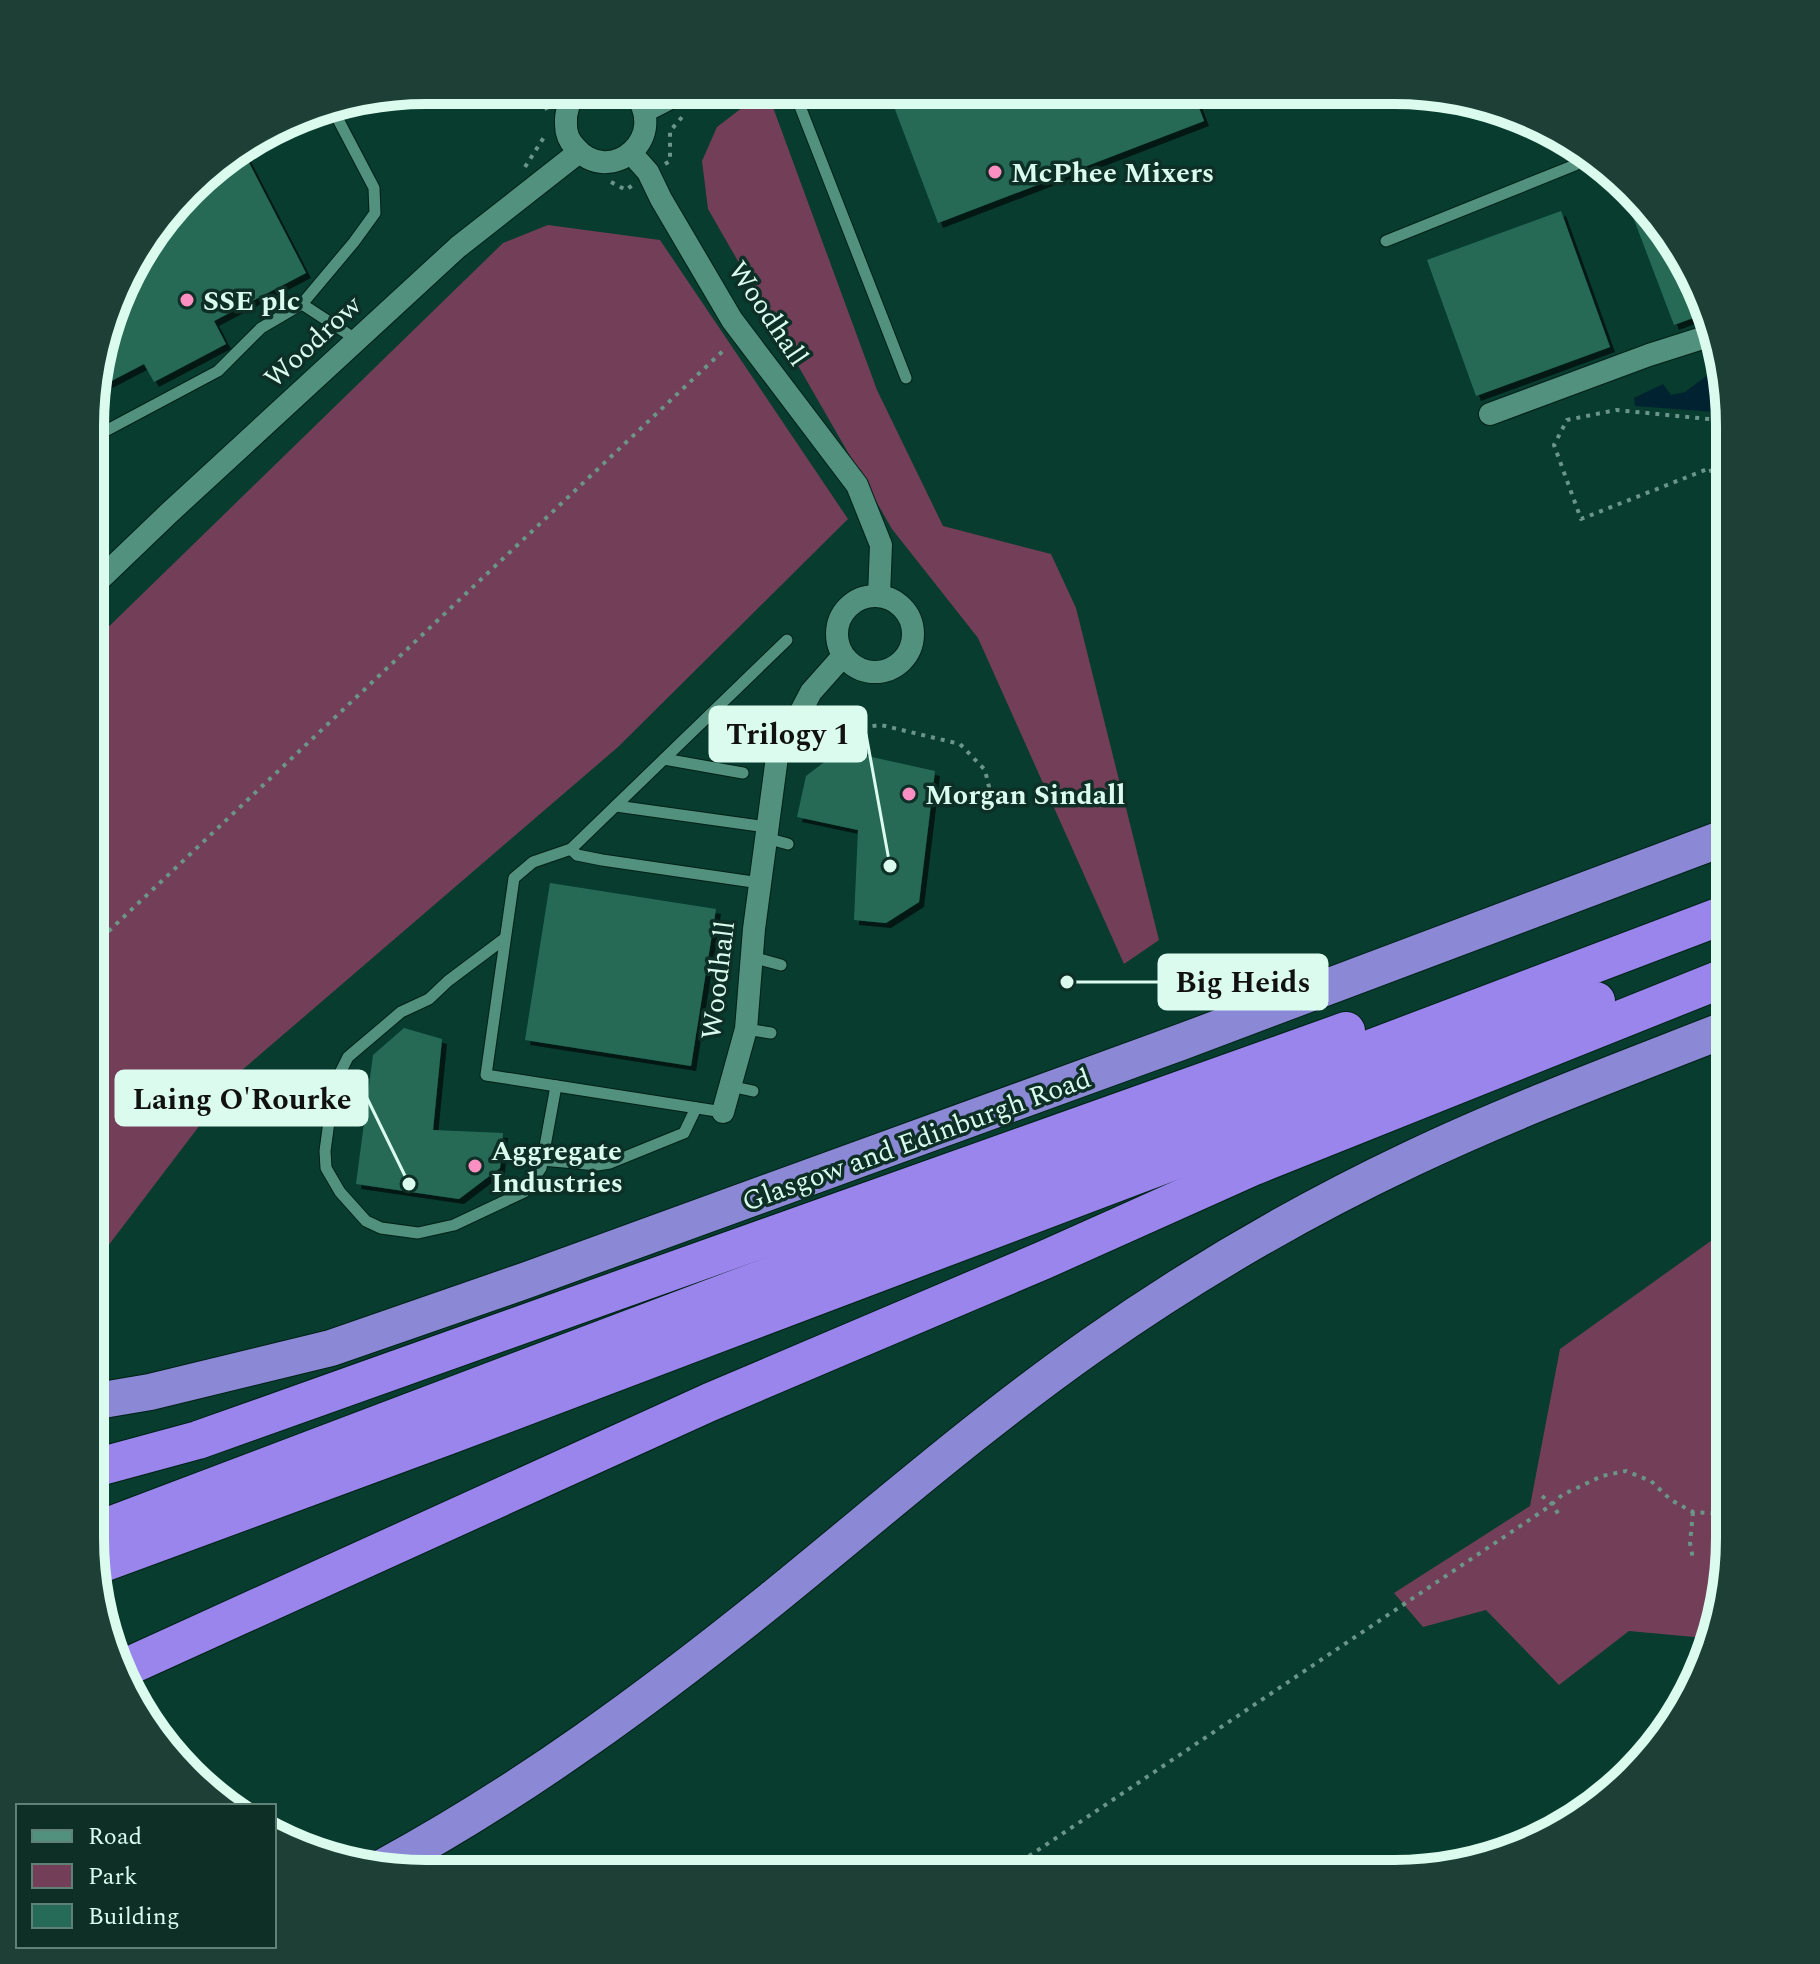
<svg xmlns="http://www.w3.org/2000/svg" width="1820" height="1964" font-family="Spectral,serif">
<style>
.green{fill:#733f58}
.water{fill:#002231}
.building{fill:#256b57;filter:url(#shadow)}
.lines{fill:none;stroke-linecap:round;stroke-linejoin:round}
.service-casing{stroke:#002117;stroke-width:13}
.minor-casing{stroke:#002117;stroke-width:24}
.trunk-casing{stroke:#002117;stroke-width:38}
.motorway-casing{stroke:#002117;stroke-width:40}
.path{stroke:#6a9588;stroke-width:4;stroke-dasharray:4 6;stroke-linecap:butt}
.service{stroke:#52917d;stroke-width:11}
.minor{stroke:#52917d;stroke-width:22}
.trunk{stroke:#8b88d5;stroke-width:36}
.motorway{stroke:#9985eb;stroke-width:38}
.poi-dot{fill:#fc8fc2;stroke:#0d2f26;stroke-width:3}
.labels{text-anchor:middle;stroke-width:7;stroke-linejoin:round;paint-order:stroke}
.poi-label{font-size:28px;font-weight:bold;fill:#dbfbef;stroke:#0d2f26;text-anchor:start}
.street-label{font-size:28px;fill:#dbfbef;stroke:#0d2f26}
.rim{fill:none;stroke:#dbfbef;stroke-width:10}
.leader{fill:none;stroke:#dbfbef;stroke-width:3}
.callout-dot{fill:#dbfbef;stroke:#0d2f26;stroke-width:3}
.callout{fill:#dbfbef;stroke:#dbfbef;stroke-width:3}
.callout-label{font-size:30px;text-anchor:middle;font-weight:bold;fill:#111}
</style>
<defs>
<filter id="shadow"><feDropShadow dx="5" dy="5" stdDeviation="0" flood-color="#0009"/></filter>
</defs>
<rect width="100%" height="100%" fill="#073c2e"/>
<!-- green -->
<g class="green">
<polygon points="764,91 767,91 877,390 943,526 1051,554 1076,608 1159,940 1124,964 978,638 892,529 708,209 702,161 717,127"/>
<polygon points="548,225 660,240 848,519 618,747 241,1071 92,1267 95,640 503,243"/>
<polygon points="1729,1228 1729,1559 1705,1638 1629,1631 1559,1685 1486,1610 1423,1627 1394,1593 1530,1506 1560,1349"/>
</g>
<!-- water -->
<polygon class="water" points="1721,365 1729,413 1635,406 1634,398 1663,384 1671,395 1685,392"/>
<!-- building -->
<g class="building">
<polygon points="888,91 1193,92 1204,121 938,223"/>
<polygon points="243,151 306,273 214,321 226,344 154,382 144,364 96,389 96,361 135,259 205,173"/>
<polygon points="1622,188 1674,240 1709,312 1674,325"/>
<polygon points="1561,211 1610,347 1476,396 1427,260"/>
<polygon points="840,750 935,771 919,902 886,923 854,920 858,830 797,817 806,776"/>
<polygon points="550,883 716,909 691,1066 525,1040"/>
<polygon points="404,1028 442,1039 433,1130 503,1133 500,1168 459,1199 356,1184 373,1055"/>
</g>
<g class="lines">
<defs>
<g id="service">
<polyline points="794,91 906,378"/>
<polyline points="1386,241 1575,165"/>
<polyline points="302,304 354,242 375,213 374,188 331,106"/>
<polyline points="96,436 218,371 261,328 302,304 357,340"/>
<polyline points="711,714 753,722"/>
<polyline points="664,759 743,773"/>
<polyline points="616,806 767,827"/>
<polyline points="766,838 788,844"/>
<polyline points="571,849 533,862 514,878 486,1075 723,1112"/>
<polyline points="760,883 602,860 577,855 571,849 787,640"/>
<polyline points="504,939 448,981 429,999 401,1012 348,1057 334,1085 325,1151 326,1168 340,1192 366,1221 381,1228 418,1233 454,1225 524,1192 541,1168 556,1086"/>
<polyline points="752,957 781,965"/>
<polyline points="746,1029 771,1033"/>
<polyline points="730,1086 753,1091"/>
<polyline points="542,1160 597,1165 610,1163 684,1133 696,1108"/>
</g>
<g id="minor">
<path d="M579 90C570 99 565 112 566 125 566 133 569 141 575 147 610 189 673 135 632 91"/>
<polyline points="645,111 684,91"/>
<polyline points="631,153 648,172 661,199 732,320 857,485 881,545 879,596"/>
<polyline points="1490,414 1649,355 1715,334"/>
<polyline points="95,584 168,514 458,247 579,152"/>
<circle cx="875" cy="634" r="38"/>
<polyline points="723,1112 746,1029 754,929 777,757 811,692 843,656"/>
</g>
<g id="trunk">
<polyline points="91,1402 150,1392 331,1348 527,1280 1181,1042 1729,836"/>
<path d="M383 1867C523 1791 649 1698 772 1599 878 1513 981 1423 1092 1345 1193 1274 1299 1212 1411 1159 1514 1110 1622 1070 1729 1028"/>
</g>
<g id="motorway">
<polyline points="91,1469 198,1440 1346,1031"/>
<polyline points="91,1533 1729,913"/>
<polyline points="92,1567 447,1436 1596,1001"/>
<polyline points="120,1670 710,1402 1044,1260 1254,1166 1729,976"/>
</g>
</defs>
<!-- service casing -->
<use href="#service" class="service-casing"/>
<!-- minor casing -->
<use href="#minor" class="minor-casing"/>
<!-- trunk casing -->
<use href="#trunk" class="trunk-casing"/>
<!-- motorway casing -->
<use href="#motorway" class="motorway-casing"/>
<!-- path -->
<g class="path">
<polyline points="538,90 547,110"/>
<polyline points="665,164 670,161 670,131 683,116"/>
<polyline points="525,167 546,134"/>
<polyline points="611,182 626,190 634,184"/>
<polyline points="1729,421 1616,410 1567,420 1554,445 1581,519 1710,468 1729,516"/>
<polyline points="813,734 881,725 960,744 985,770 989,787 988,801"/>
<polyline points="94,945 726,348"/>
<polyline points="1542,1496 1552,1504 1561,1518"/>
<polyline points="1693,1512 1690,1543 1693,1559"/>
<polyline points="1004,1873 1550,1506 1562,1495 1602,1476 1626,1471 1651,1481 1671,1500 1693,1512 1729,1514"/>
</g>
<!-- service -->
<use href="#service" class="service"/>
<!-- minor -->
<use href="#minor" class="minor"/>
<!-- trunk -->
<use href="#trunk" class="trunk"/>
<!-- motorway -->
<use href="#motorway" class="motorway"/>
</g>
<!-- markers -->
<g class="poi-dot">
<circle cx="995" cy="172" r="8"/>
<circle cx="187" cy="300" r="8"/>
<circle cx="909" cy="794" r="8"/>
<circle cx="475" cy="1166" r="8"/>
</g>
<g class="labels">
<!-- poi labels -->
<g class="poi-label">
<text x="1011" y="182">McPhee Mixers</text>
<text x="203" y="310">SSE plc</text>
<text x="925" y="804">Morgan Sindall</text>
<text x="491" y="1160">Aggregate<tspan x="491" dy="32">Industries</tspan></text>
</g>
<!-- street labels -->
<g class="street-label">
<text transform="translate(769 313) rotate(56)" y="10">Woodhall</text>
<text transform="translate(312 341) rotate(-43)" y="10">Woodrow</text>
<text transform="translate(717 980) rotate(-83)" y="10">Woodhall</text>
<text transform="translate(916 1139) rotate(-20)" y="10">Glasgow and Edinburgh Road</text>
</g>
</g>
<!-- crop -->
<path d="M0 0H1820V1964H0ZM426 104H1394A322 322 0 0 1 1716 426V1538A322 322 0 0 1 1394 1860H426A322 322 0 0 1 104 1538V426A322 322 0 0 1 426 104Z" fill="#1d3f36" fill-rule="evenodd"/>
<path class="rim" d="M426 104H1394A322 322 0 0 1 1716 426V1538A322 322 0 0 1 1394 1860H426A322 322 0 0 1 104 1538V426A322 322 0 0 1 426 104Z"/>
<!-- callouts -->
<path class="leader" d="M890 866L866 734M1067 982L1159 982M409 1184L367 1098"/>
<g class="callout-dot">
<circle cx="890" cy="866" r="8"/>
<circle cx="1067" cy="982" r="8"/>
<circle cx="409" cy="1184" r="8"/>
</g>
<g class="callout">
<rect x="710" y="707" width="156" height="54" rx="8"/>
<rect x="1159" y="955" width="168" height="54" rx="8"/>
<rect x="116" y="1071" width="251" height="54" rx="8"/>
</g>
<g class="callout-label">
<text x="788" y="744">Trilogy 1</text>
<text x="1243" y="992">Big Heids</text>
<text x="242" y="1109">Laing O'Rourke</text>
</g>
<!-- legend -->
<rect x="16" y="1804" width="260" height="144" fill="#0d2f26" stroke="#5f8176" stroke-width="2"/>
<rect x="32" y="1830" width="40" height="12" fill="#52917d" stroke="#5f8176" stroke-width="2"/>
<text x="88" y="1844" font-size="24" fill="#dbfbef">Road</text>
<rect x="32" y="1864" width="40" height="24" fill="#733f58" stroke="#5f8176" stroke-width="2"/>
<text x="88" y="1884" font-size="24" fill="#dbfbef">Park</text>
<rect x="32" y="1904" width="40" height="24" fill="#256b57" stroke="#5f8176" stroke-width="2"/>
<text x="88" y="1924" font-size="24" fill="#dbfbef">Building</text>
</svg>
